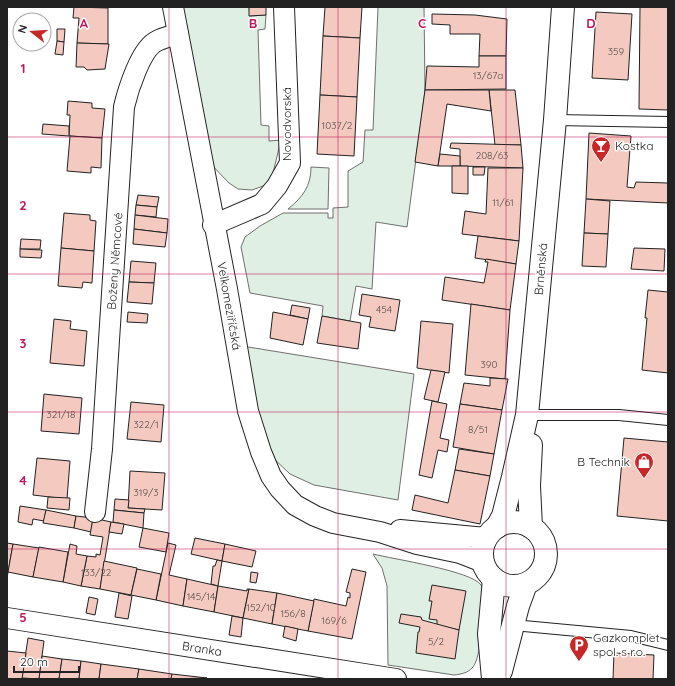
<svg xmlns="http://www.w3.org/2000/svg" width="675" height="686" font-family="Quicksand,sans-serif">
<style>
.green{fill:#e0efe3;stroke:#6f6f6f}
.building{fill:#f3c9c0;stroke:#222}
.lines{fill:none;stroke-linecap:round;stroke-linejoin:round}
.service-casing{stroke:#222;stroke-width:12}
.minor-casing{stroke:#222;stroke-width:22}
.tertiary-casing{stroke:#222;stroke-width:24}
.service{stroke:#fff;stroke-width:10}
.minor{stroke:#fff;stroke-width:20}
.tertiary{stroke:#fff;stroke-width:22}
.grid{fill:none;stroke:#c2185b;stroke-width:1;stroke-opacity:0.55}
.labels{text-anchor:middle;stroke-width:3;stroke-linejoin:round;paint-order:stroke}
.number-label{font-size:10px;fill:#564c4a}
.street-label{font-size:12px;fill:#222;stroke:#fff}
.poi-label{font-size:12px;fill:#222;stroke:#fff;text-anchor:start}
.grid-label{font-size:13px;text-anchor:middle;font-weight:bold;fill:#c2185b;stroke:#fff;stroke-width:3;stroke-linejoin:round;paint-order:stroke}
</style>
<rect width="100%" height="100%" fill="#fff"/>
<!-- green -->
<g class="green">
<polygon points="182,7 249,7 250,16 266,15 265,29 258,30 261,125 269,126 269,141 281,140 272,177 263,186 252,190 238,189 229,183 204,157"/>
<polygon points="378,7 424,7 425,91 407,227 376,222 372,289 356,286 350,321 322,316 323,306 250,293 241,247 245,237 260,226 283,213 328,213 328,218 333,218 333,208 348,207 348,171 363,162 365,130 373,130"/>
<path d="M311 167 329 168 328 209H288C303 197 311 186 311 167Z"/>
<polygon points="242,346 414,374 398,500 314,485 290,474 270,455 251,401"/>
<path d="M373 554C393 559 472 571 481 585 491 603 484 626 480 645 476 664 475 673 454 675L388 665 387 586 382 568Z"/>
</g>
<!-- building -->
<g class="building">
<polygon points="74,7 108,8 108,44 77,43 79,18 73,18"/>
<polygon points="249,7 266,7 266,15 249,16"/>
<polygon points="325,7 362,7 360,38 323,36"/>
<polygon points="640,7 668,7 668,110 639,109"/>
<polygon points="596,12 632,14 628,80 592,78"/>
<polygon points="432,14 475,15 507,19 506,56 479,56 480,34 450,34 450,25 432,24"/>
<polygon points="57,29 65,29 64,42 57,41"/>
<polygon points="323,36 360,38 357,97 320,95"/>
<polygon points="57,41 64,42 63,55 55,54"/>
<polygon points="77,43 109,44 105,69 87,70 84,67 76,67"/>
<polygon points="479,56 506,56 506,89 425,90 427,66 479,67"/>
<polygon points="489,90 515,90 521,145 495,145"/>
<polygon points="489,90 491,111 447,104 438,166 415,162 425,90"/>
<polygon points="320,95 357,97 354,156 317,154"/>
<polygon points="68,101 92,103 92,108 105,109 102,138 69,136 70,115 67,115"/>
<polygon points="43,124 69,126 69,136 42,134"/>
<polygon points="589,133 631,136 627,187 634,188 636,182 668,183 668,203 586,199"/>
<polygon points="70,136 102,138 101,168 91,167 91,173 67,171"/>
<polygon points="451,143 521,145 523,168 460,166 460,149 450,148"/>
<polygon points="440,154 460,156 460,166 438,166"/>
<polygon points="452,166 468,166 468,194 452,193"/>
<polygon points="473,167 485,167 484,175 473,175"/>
<polygon points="488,168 523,168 519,241 462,234 465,211 486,214"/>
<polygon points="138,195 159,197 157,207 136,205"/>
<polygon points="586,199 610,201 608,234 584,233"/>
<polygon points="136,205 157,207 156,217 135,215"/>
<polygon points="64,213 90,215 90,220 96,221 94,251 61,248"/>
<polygon points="135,215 168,219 167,233 134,229"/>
<polygon points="134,229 167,233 165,247 133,244"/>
<polygon points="584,233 608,234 606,267 582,266"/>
<polygon points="478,236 519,241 516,264 475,258"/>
<polygon points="21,239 41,240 40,249 20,249"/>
<polygon points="61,248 94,251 92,283 83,282 82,288 58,286"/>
<polygon points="634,248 665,249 664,271 631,269"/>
<polygon points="20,249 42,250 41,258 20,257"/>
<polygon points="486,259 516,264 510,310 442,300 445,277 484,283 488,262 485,262"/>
<polygon points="131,261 156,263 154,283 129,282"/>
<polygon points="129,282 154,283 152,304 127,302"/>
<polygon points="648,290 668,292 668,373 642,370 647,318 645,318"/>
<polygon points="362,294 400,300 395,331 369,327 371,317 359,315"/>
<polygon points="471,304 510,310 505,379 465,375"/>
<polygon points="292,305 310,308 308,319 290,315"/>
<polygon points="128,312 148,314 147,323 127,322"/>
<polygon points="273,312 308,319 303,345 270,338"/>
<polygon points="322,316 361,323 358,349 317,343"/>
<polygon points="54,319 71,321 70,329 87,331 84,366 50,363"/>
<polygon points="421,321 453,324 449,373 417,368"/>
<polygon points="431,370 445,372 438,402 424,399"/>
<polygon points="490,378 508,379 502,410 460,404 464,383 490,386"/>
<polygon points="44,394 82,398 79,434 41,431"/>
<polygon points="432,401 447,404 440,438 449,440 447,452 438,450 432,478 419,475"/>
<polygon points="131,402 164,405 161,442 127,439"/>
<polygon points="460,404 502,410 494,454 453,447"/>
<polygon points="624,438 668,442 668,521 617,516"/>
<polygon points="459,449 494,454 490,476 455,470"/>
<polygon points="37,458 70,461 67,499 33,495"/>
<polygon points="455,470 490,476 480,524 412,510 415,495 448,503"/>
<polygon points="130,471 165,473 162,510 128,508"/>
<polygon points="48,497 70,498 69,510 47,508"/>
<polygon points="115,499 129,500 128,508 145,509 144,513 114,510"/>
<polygon points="20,506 46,510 44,521 33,519 32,525 18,522"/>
<polygon points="46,510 76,516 74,528 43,523"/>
<polygon points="114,510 144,513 143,528 113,522"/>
<polygon points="76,516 93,518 91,532 74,528"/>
<polygon points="93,518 111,522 100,589 81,586 87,556 96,557 96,554 100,555 103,537 90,535"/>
<polygon points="111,522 124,524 122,534 109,532"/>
<polygon points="143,528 169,533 166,552 139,547"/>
<polygon points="195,538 225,544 222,561 191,554"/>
<polygon points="7,543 13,544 7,578"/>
<polygon points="168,543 176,545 169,575 187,579 183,606 156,600"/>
<polygon points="13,544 39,548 33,577 8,572"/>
<polygon points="70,544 77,546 76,554 87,556 81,586 63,582"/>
<polygon points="225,544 256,551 252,567 222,561"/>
<polygon points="39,547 68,552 63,582 33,577"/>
<polygon points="217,560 222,561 218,586 211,584 213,566 215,566"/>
<polygon points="104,561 137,568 131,595 100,589"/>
<polygon points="137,569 161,574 156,600 131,595"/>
<polygon points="352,569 366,572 352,639 308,631 314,599 346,606 348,597 350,598 350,593 346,592"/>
<polygon points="251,572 258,573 256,583 250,582"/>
<polygon points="187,579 218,586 214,612 183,606"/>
<polygon points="432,585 466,591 459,630 437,625 437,620 429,619 432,601 429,601"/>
<polygon points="218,586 247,591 247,589 249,589 243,618 214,612"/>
<polygon points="249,589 277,593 272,624 243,618"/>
<polygon points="119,593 132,596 128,619 115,617"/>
<polygon points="277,593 314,601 308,631 272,624"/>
<polygon points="89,597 98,599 95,615 86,613"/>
<polygon points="401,614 421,617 422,620 459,630 455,659 416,653 418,632 419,632 420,627 399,623"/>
<polygon points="232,616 243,618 241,637 229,635"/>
<polygon points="285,626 298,629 296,641 283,637"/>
<polygon points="28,638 44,641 39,679 22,678"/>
<polygon points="7,651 26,653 22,679 7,679"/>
<polygon points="614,653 654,655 653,679 613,679"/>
<polygon points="42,656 62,659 59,679 39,679"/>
<polygon points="62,659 81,661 79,679 59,679"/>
<polygon points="81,661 101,664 99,679 79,679"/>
<polygon points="101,664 139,669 137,679 99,679"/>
<polygon points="139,669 172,674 171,679 137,679"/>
<polygon points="172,674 207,678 171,679"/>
</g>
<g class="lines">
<defs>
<g id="service">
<polyline points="555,120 668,122"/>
<polyline points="527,415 619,415 668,420"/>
<polyline points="513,625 631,636 668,645"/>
</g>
<g id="minor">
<polyline points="173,7 227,289 248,411 261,452 271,476 280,489 295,505 315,516 333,523 380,532 417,544 460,553 483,562"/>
<polyline points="213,225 262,204 277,186 290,163 284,7"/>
<path d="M95 512 102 449 124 107C128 90 141 48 157 41 164 37 172 36 178 34"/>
<polyline points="400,530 486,538"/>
<polyline points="7,618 396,679"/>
</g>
<g id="tertiary">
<circle cx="514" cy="554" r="32"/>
<polyline points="497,527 503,516 513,477 527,415 555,120 563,7"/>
<polyline points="531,527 529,486 531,445"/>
<polyline points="493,679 489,634 494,579"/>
<polyline points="497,679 501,671 518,606 526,584"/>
</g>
</defs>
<!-- service casing -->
<use href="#service" class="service-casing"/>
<!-- minor casing -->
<use href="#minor" class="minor-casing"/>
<!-- tertiary casing -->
<use href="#tertiary" class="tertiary-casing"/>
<!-- service -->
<use href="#service" class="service"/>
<!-- minor -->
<use href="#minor" class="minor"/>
<!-- tertiary -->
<use href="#tertiary" class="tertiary"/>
</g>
<!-- grid -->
<path class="grid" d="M169 7V679M338 7V679M506 7V679M7 137H668M7 274H668M7 412H668M7 549H668"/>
<!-- icons -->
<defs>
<symbol id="bar-pin" viewBox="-11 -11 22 30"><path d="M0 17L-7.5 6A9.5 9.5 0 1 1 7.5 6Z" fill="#c62828" stroke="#fff"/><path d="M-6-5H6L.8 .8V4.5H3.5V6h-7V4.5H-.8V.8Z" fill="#fff"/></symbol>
<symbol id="shop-pin" viewBox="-11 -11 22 30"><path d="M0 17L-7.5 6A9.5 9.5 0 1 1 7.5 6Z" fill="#c62828" stroke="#fff"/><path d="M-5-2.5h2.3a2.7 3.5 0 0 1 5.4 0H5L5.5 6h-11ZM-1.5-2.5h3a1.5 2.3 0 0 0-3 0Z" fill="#fff"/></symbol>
<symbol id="parking-pin" viewBox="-11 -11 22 30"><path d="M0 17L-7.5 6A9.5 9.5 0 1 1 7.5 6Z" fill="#c62828" stroke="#fff"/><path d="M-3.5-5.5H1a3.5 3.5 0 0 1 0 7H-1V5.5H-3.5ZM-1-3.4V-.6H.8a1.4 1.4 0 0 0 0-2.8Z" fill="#fff"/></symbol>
</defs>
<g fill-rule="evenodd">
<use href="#bar-pin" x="590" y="135" width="22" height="30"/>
<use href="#shop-pin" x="633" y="451" width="22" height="30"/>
<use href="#parking-pin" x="568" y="634" width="22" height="30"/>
</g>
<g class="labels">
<!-- number labels -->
<g class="number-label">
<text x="616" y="55">359</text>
<text x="488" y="79">13/67a</text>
<text x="337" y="129">1037/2</text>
<text x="492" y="159">208/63</text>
<text x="503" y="206">11/61</text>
<text x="384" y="313">454</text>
<text x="489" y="368">390</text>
<text x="61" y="418">321/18</text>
<text x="146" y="428">322/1</text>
<text x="478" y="433">8/51</text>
<text x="146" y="496">319/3</text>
<text x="96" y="576">133/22</text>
<text x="201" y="600">145/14</text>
<text x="261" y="611">152/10</text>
<text x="293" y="617">156/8</text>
<text x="334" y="624">169/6</text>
<text x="436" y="645">5/2</text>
</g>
<!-- street labels -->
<g class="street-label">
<text transform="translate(287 124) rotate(-90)" y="4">Novodvorská</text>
<text transform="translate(115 261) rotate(-86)" y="4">Boženy Němcové</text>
<text transform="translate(541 269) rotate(-85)" y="4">Brněnská</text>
<text transform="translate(229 306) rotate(80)" y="4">Velkomeziříčská</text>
<text transform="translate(202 649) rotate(9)" y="4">Branka</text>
</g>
<!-- poi labels -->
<g class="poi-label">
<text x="615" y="150">Kostka</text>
<text x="630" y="466" text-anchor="end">B Technik</text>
<text x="593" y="642">Gazkomplet<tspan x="593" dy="14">spol. s r.o.</tspan></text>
</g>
</g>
<g class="grid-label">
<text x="84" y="28">A</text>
<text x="253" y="28">B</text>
<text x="422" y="28">C</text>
<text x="591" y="28">D</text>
<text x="23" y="73">1</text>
<text x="23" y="210">2</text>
<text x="23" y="348">3</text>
<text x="23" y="485">4</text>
<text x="23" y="622">5</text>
</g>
<!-- border -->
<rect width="675" height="686" fill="none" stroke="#222222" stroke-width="16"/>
<!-- north arrow -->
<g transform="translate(32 32) rotate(287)"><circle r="19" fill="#ffffff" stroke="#a7a7a7"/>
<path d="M0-3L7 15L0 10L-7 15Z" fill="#c62828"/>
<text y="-6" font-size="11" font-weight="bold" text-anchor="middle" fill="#222222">N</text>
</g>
<!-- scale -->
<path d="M14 666v6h65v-6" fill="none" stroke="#222222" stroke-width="2"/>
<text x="20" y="666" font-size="12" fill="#222222" stroke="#ffffff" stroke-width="3" paint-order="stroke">20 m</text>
</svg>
